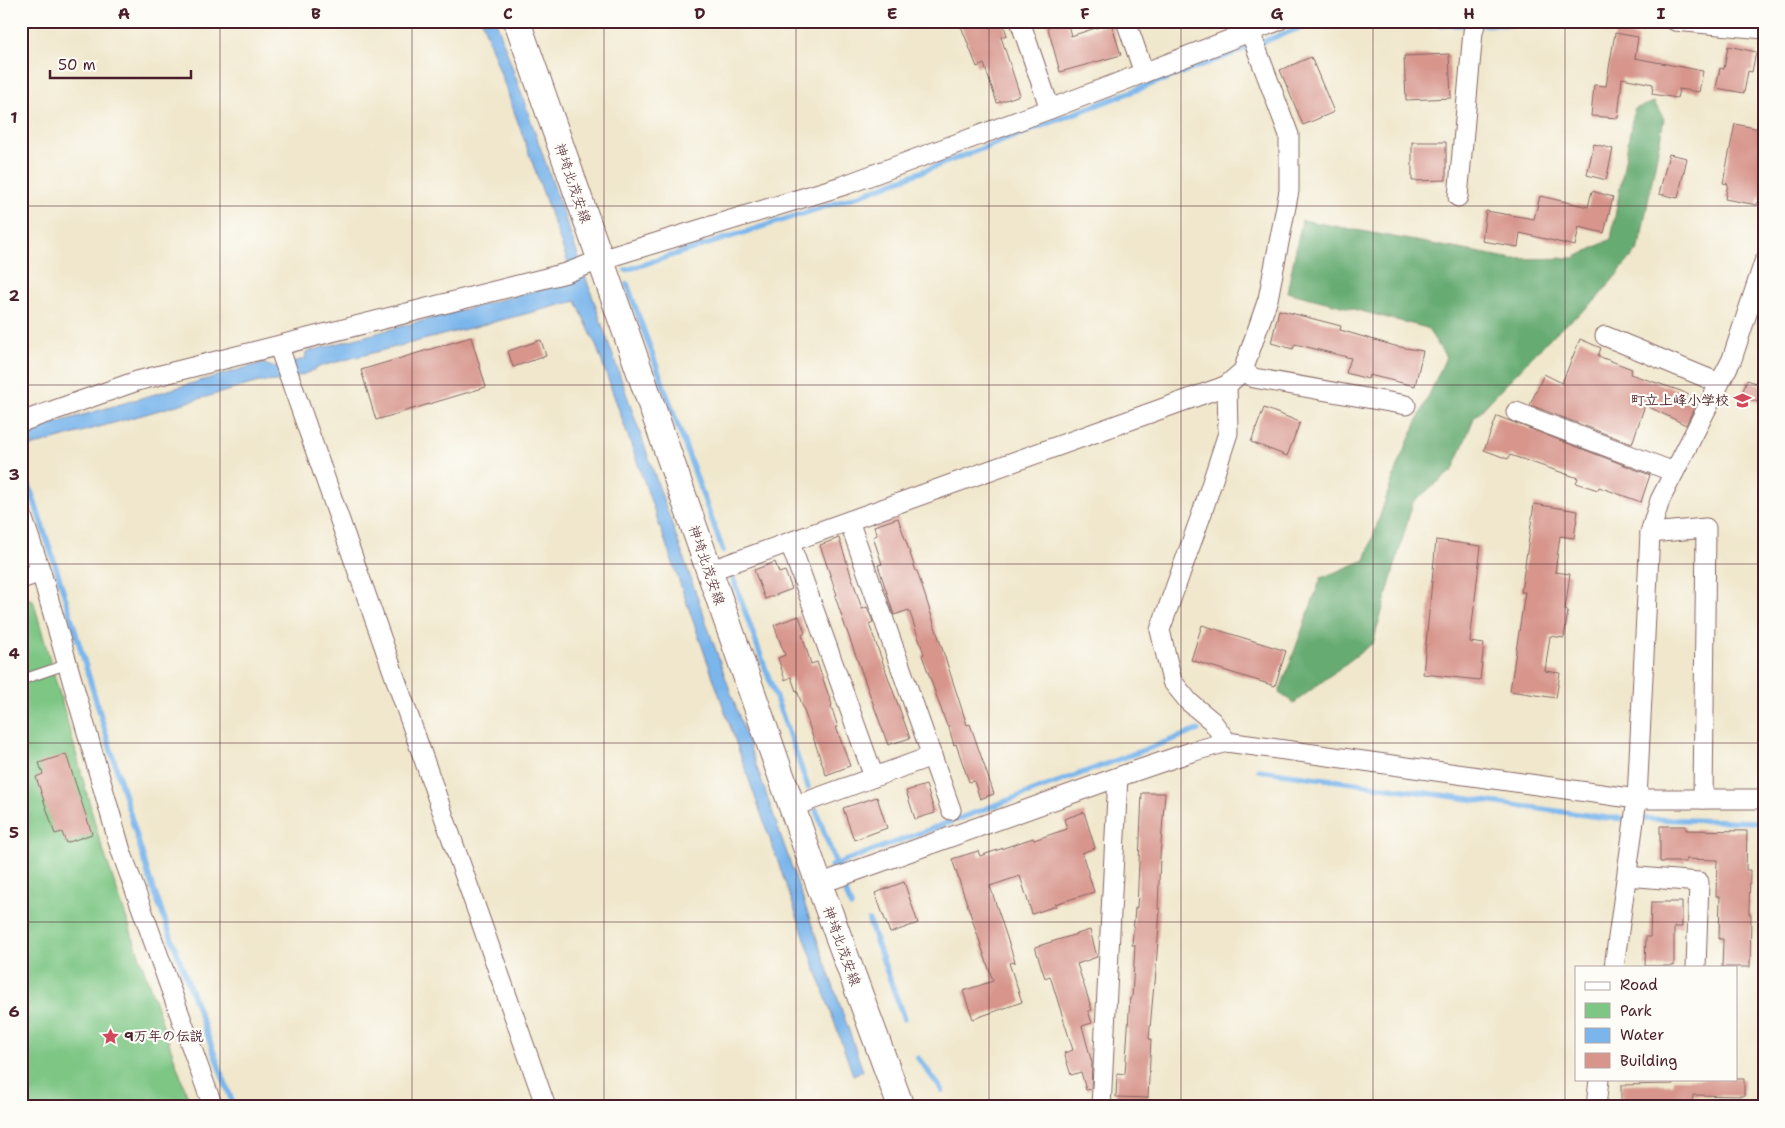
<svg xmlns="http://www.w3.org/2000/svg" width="1785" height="1128" font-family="'Shantell Sans','Klee One',sans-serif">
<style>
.green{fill:#7dc684;stroke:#647258}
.forest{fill:#66ab72;stroke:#58654e}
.water{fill:#7ab6ec;stroke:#626a8c}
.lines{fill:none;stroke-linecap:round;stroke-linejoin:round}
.stream{stroke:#7ab6ec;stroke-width:5.5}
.building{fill:#d7958c}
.service-casing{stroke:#846563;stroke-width:11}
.minor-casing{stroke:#846563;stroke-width:21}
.secondary-casing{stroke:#846563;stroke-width:28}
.service{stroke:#fff;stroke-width:9}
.minor{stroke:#fff;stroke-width:19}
.secondary{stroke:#fff;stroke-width:26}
.grid{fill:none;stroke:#4a1f2b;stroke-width:1;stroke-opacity:0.55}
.labels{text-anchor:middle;stroke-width:4.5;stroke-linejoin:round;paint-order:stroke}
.street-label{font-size:14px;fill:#4a1f2b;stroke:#fdfcf7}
.poi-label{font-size:14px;font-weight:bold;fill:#4a1f2b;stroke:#fdfcf7;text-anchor:end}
.neatline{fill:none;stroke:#4a1f2b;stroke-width:2}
.grid-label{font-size:16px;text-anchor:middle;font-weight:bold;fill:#4a1f2b}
</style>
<rect width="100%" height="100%" fill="#fdfcf7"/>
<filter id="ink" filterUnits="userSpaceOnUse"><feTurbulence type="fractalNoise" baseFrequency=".02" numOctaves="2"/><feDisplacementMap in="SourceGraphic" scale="10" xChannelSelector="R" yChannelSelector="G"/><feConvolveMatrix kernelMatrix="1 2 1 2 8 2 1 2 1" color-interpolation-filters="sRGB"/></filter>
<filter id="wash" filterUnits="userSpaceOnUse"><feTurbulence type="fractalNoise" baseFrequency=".0096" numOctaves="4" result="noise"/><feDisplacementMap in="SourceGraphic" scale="20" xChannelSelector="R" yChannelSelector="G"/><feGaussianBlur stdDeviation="1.12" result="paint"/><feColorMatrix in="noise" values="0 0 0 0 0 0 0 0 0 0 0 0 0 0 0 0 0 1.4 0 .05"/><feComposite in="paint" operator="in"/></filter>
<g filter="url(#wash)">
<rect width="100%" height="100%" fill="#f0e7cc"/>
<!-- green -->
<polygon class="green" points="21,596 33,600 72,738 98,835 191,1107 21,1107"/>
<!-- forest -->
<polygon class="forest" points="1654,102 1664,119 1639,248 1595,301 1552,336 1474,418 1453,470 1413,502 1373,643 1294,703 1279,693 1321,578 1365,560 1397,466 1446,357 1427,328 1287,292 1302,220 1513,259 1574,258 1611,239 1634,109"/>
<!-- water -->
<path class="water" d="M482 21H496L863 1071 853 1075 596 345 576 301 321 366C303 377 280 382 259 382L21 449V433L262 363 272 367 305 359 306 352 571 281 573 277Z"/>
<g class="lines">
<!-- stream -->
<g class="stream">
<polyline points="1414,21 1446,25 1537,24"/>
<polyline points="626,270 855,197 1307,25 1323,21"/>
<polyline points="627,284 723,551"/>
<polyline points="21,461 56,567 149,877 234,1107"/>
<polyline points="733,578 808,787"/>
<polyline points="1259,770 1607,818 1764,822"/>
<polyline points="816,810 837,867"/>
<polyline points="831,866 1198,730"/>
<polyline points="844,887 851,906"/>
<polyline points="869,921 904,1019"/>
<polyline points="918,1058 942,1090"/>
</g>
</g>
<g id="blocks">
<!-- building -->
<g class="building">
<polygon points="959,21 1002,21 1007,35 1001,37 1020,95 997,103 984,64 977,67"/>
<polygon points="1046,21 1067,21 1071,36 1111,23 1121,55 1060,72"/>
<polygon points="1615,33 1638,37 1635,58 1703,71 1699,92 1679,89 1677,98 1652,94 1653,84 1622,78 1618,118 1591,116 1594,85 1606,86"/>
<polygon points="1728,46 1756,52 1752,72 1748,71 1744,93 1716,88 1720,68 1724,69"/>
<polygon points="1449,54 1451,98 1406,100 1404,56"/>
<polygon points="1311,57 1334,112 1303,125 1280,70"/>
<polygon points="1735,124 1764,130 1764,197 1759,196 1757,205 1725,199 1728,184 1723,183"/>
<polygon points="1412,142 1446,142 1446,180 1412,181"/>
<polygon points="1594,144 1613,149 1606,180 1587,175"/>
<polygon points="1669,154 1687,158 1678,198 1659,194"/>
<polygon points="1592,191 1613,197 1604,233 1579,227 1575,246 1520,233 1518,247 1482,241 1486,211 1534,219 1540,196 1588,207"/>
<polygon points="1279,310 1341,326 1340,330 1395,346 1423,351 1415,386 1369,375 1368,379 1346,373 1351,358 1295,344 1293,349 1271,343"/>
<polygon points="471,337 486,387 376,420 361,370"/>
<polygon points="1580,339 1601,348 1598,356 1632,369 1630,374 1681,391 1698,400 1686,425 1645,405 1632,444 1530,405 1544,374 1562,383"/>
<polygon points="541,340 546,356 513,367 508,351"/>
<polygon points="1747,380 1764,386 1764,404 1741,396"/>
<polygon points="1264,408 1300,422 1287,456 1251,442"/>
<polygon points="1497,416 1650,475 1641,502 1599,487 1598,490 1576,483 1578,478 1510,455 1508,459 1484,450"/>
<polygon points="1534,504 1578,511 1574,538 1560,536 1555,572 1570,574 1565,610 1568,611 1564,638 1550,636 1545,671 1560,673 1556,698 1510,691 1525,592 1521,592"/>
<polygon points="898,518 916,571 917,571 967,725 970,724 994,794 980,799 974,781 969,782 956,744 954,745 948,725 947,726 922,655 924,654 909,610 894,615 878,565 882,564 873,537 877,535 874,526"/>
<polygon points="839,538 862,609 867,607 873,622 869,624 910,738 888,745 843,620 835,596 837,595 820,545"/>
<polygon points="1436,540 1481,546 1470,642 1484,644 1480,680 1423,674"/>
<polygon points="775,562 779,573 785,571 792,589 765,599 754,570"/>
<polygon points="799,616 805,633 802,635 811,664 817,662 832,705 831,706 838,727 836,727 850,766 826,775 797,690 796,691 791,677 785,680 778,658 785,655 774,625"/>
<polygon points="1202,625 1286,651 1275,686 1191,660"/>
<polygon points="66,754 92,834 66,843 62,832 55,834 36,777 43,774 39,763"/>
<polygon points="926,785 935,813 915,819 906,791"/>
<polygon points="1142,793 1165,793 1160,856 1158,909 1160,909 1155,984 1154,984 1149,1039 1151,1039 1148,1098 1116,1097 1117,1073 1125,1074 1130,998 1132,998 1135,945 1132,945 1135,908 1137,908"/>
<polygon points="877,797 887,828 854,840 843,808"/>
<polygon points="1084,812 1095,848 1082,853 1094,892 1055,904 1056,906 1032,914 1020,876 990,886 1015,962 1009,963 1022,1002 973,1019 963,991 993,981 952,859 978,851 980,856 1033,838 1034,840 1067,829 1064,819"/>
<polygon points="1660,826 1686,826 1686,830 1747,831 1746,870 1750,870 1749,914 1751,914 1750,967 1722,967 1723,939 1719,939 1720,896 1716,896 1717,860 1686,859 1686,862 1660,862"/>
<polygon points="904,882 918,923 890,933 875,893"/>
<polygon points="1651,902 1682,902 1682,927 1674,927 1674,966 1645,966 1646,937 1650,937"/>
<polygon points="1090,930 1097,957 1077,964 1092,1010 1088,1011 1092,1023 1082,1026 1092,1063 1091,1089 1086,1090 1081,1072 1071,1075 1064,1053 1073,1050 1050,976 1045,978 1035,947"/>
<polygon points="1673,1079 1744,1079 1744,1096 1693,1095 1692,1107 1621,1107 1621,1085 1673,1084"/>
</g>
</g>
</g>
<g filter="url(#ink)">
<use href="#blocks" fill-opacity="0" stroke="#846563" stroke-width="1"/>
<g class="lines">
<defs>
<polyline id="service" points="21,680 68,664"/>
<g id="minor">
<polyline points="1020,21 1050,109"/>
<polyline points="1126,21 1144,73"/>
<polyline points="1675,21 1764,29"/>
<polyline points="1458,197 1473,32 1476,21"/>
<polyline points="1605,336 1719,383"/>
<polyline points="279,347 546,1107"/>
<polyline points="1243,371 1254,378 1406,405"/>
<polyline points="1516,412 1674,472"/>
<polyline points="21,422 137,381 566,273 600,260 845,185 1050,109 1278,21"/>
<polyline points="21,513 41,572"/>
<polyline points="849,521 951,810"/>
<polyline points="1650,533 1706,528 1703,799"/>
<polyline points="790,543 874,777"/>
<polyline points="709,571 1217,389 1227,385 1243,371 1268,299 1289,191 1289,135 1246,21"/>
<polyline points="21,579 41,572 121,851 213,1107"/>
<polyline points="1227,742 1212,721 1189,702 1172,681 1160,630 1202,513 1228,433 1227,385"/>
<polyline points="792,807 932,756"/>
<polyline points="1627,876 1699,882 1696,967"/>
<polyline points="819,884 1118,777 1191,752 1227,742 1637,799 1764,799"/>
<polyline points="1614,967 1637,799 1650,533 1660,500 1732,359 1764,262"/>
<polyline points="1101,1107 1118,777"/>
<polyline points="1596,1107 1599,1079"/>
</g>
<polyline id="secondary" points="517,21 819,884 901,1107"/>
</defs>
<!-- service casing -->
<use href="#service" class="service-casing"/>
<!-- minor casing -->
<use href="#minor" class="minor-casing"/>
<!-- secondary casing -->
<use href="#secondary" class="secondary-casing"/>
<!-- service -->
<use href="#service" class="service"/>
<!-- minor -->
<use href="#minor" class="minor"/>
<!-- secondary -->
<use href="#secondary" class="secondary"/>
</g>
</g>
<!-- grid -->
<path class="grid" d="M220 21V1107M412 21V1107M604 21V1107M796 21V1107M989 21V1107M1181 21V1107M1373 21V1107M1565 21V1107M21 206H1764M21 385H1764M21 564H1764M21 743H1764M21 922H1764"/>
<!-- icons -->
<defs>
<symbol id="school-bare" viewBox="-9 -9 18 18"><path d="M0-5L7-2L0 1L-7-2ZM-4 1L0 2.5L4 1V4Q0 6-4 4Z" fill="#d1495b" stroke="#fdfcf7" stroke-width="2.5" paint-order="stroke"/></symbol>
<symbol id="sight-bare" viewBox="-9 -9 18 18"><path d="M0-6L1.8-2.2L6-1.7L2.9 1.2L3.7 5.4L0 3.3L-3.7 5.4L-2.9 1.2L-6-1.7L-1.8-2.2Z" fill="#d1495b" stroke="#fdfcf7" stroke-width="2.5" paint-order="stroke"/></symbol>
</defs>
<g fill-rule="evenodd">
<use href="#school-bare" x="1730" y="388" width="25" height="25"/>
<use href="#sight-bare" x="98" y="1024" width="25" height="25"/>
</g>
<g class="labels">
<!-- street labels -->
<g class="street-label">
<text transform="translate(573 183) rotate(71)" y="5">神埼北茂安線</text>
<text transform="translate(707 565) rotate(71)" y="5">神埼北茂安線</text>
<text transform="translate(842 946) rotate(70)" y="5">神埼北茂安線</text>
</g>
<!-- poi labels -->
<g class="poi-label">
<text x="1729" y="405">町立上峰小学校</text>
<text x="124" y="1041" text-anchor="start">9万年の伝説</text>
</g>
</g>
<!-- margin -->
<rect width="1785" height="1128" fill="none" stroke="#fdfcf7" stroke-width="55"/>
<!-- legend -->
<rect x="1575" y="966" width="162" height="115" fill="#fdfcf7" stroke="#b5a4a5"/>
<rect x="1585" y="982" width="25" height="8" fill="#ffffff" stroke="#b5a4a5"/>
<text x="1620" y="990" font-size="15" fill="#4a1f2b">Road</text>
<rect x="1585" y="1003" width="25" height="15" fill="#7dc684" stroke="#b5a4a5"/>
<text x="1620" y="1016" font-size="15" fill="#4a1f2b">Park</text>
<rect x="1585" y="1028" width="25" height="15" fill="#7ab6ec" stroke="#b5a4a5"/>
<text x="1620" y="1040" font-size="15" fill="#4a1f2b">Water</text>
<rect x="1585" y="1053" width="25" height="15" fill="#d7958c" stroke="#b5a4a5"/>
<text x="1620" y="1066" font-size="15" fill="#4a1f2b">Building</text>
<!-- scale -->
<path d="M50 70v8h141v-8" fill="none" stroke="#4a1f2b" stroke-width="2.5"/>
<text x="58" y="70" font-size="15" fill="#4a1f2b" stroke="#fdfcf7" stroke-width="4" paint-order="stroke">50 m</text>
<rect x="28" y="28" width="1730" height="1072" class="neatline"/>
<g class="grid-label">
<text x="124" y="19">A</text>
<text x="316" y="19">B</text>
<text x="508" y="19">C</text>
<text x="700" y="19">D</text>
<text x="892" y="19">E</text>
<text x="1085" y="19">F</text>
<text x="1277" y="19">G</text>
<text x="1469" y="19">H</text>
<text x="1661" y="19">I</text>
<text x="14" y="123">1</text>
<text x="14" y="301">2</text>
<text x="14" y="480">3</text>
<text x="14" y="659">4</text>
<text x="14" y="838">5</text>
<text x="14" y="1017">6</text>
</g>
</svg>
